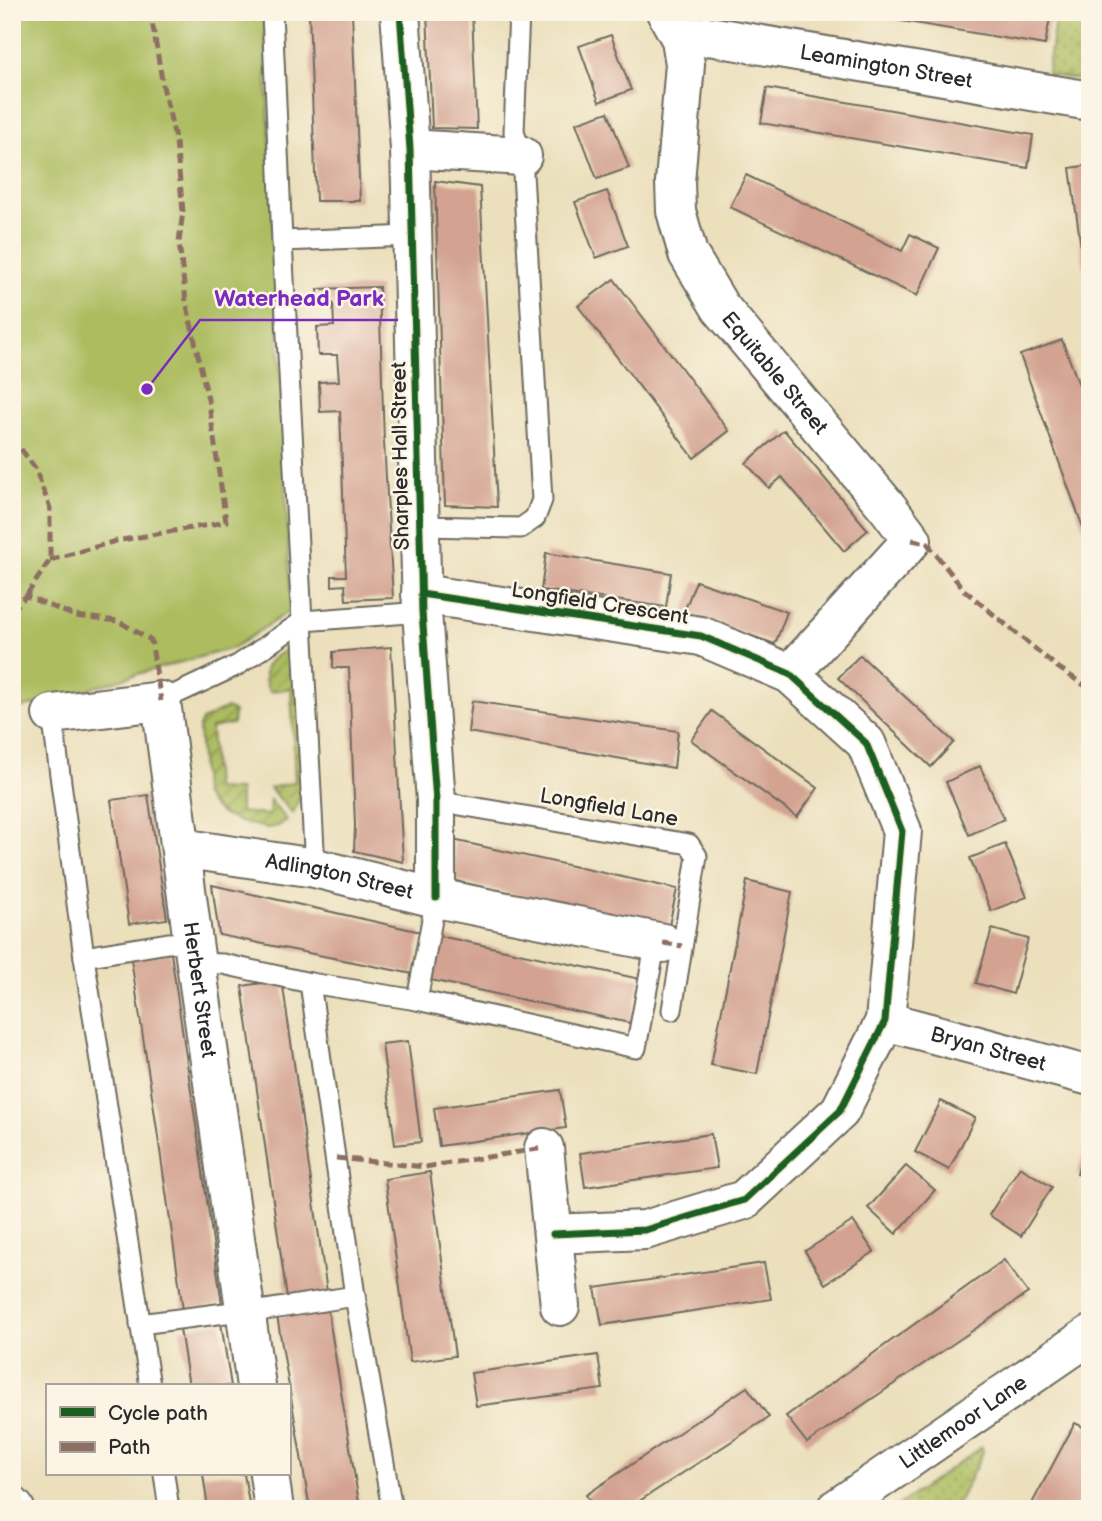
<svg xmlns="http://www.w3.org/2000/svg" width="1102" height="1521" font-family="'Balsamiq Sans',sans-serif">
<style>
.grass{fill:url(#grass-dots);stroke:#6c7445;stroke-width:2}
.park{fill:#acbc5f;stroke:#6c7445;stroke-width:2}
.garden{fill:url(#garden-furrows);stroke:#6c7445;stroke-width:2}
.building{fill:#d3a291}
.lines{fill:none;stroke-linecap:round;stroke-linejoin:round}
.lane-casing{stroke:#6e6a5e;stroke-width:23}
.street-casing{stroke:#6e6a5e;stroke-width:42}
.lane{stroke:#fff;stroke-width:19}
.street{stroke:#fff;stroke-width:38}
.quiet{stroke:#8d6e63;stroke-width:5;stroke-dasharray:10 5;stroke-linecap:butt}
.cycleway-casing{stroke:#fcf5e5;stroke-width:11}
.cycleway{stroke:#1b5e20;stroke-width:7}
.labels{text-anchor:middle;stroke-width:5;stroke-linejoin:round;paint-order:stroke}
.street-label{font-size:21px;fill:#2b2b2b;stroke:#fcf5e5}
.leader{fill:none;stroke:#7b2cbf;stroke-width:2.5}
.callout-dot{fill:#7b2cbf;stroke:#fcf5e5;stroke-width:2.5}
.callout-label{font-size:23px;text-anchor:middle;font-weight:bold;fill:#7b2cbf;stroke:#fcf5e5;stroke-width:5;stroke-linejoin:round;paint-order:stroke}
</style>
<defs>
<pattern id="grass-dots" width="8" height="8" patternUnits="userSpaceOnUse" patternTransform="scale(1.75)"><rect width="8" height="8" fill="#acbc5f"/><path d="M2 2h.1M6 6h.1" fill="none" stroke="#8c994f" stroke-width="1.8" stroke-linecap="round"/></pattern>
<pattern id="garden-furrows" width="10" height="10" patternUnits="userSpaceOnUse" patternTransform="scale(1.75)"><rect width="10" height="10" fill="#acbc5f"/><path d="M-1 1l2-2M0 10L10 0M9 11l2-2" fill="none" stroke="#8c994f"/></pattern>
</defs>
<rect width="100%" height="100%" fill="#fcf5e5"/>
<filter id="ink" filterUnits="userSpaceOnUse"><feTurbulence type="fractalNoise" baseFrequency=".0143" numOctaves="2"/><feDisplacementMap in="SourceGraphic" scale="14" xChannelSelector="R" yChannelSelector="G"/><feConvolveMatrix kernelMatrix="1 2 1 2 8 2 1 2 1" color-interpolation-filters="sRGB"/></filter>
<filter id="wash" filterUnits="userSpaceOnUse"><feTurbulence type="fractalNoise" baseFrequency=".00686" numOctaves="4" result="noise"/><feDisplacementMap in="SourceGraphic" scale="28" xChannelSelector="R" yChannelSelector="G"/><feGaussianBlur stdDeviation="1.57" result="paint"/><feColorMatrix in="noise" values="0 0 0 0 0 0 0 0 0 0 0 0 0 0 0 0 0 1.4 0 .05"/><feComposite in="paint" operator="in"/></filter>
<g filter="url(#wash)">
<rect width="100%" height="100%" fill="#ebdfbc"/>
<!-- grass -->
<g class="grass">
<polygon points="1056,12 1090,12 1090,81 1047,75"/>
<polygon points="982,1447 983,1452 955,1509 893,1509"/>
</g>
<!-- park -->
<polygon class="park" points="12,12 264,12 291,610 233,648 141,673 46,702 12,710"/>
<!-- garden -->
<g class="garden">
<path d="M286 650H292L298 655 303 788 293 814 270 788 295 782 291 688 270 692C264 683 262 668 271 660 275 656 281 653 286 650Z"/>
<polygon points="227,708 234,712 233,724 211,728 215,789 240,790 240,812 269,815 270,800 287,820 278,826 268,828 243,823 223,815 211,805 203,794 199,727 202,720"/>
</g>
<g id="blocks">
<!-- building -->
<g class="building">
<polygon points="309,12 352,12 360,201 316,201"/>
<polygon points="427,12 472,12 477,129 432,128"/>
<polygon points="860,12 1051,12 1045,45 860,14"/>
<polygon points="611,35 631,90 599,102 579,46"/>
<polygon points="767,88 1033,135 1028,168 761,123"/>
<polygon points="608,112 629,168 597,179 576,123"/>
<polygon points="1090,165 1090,298 1088,298 1070,168"/>
<polygon points="746,175 902,251 910,234 939,248 917,296 730,207"/>
<polygon points="435,181 480,187 497,507 445,505"/>
<polygon points="607,191 628,246 596,258 575,202"/>
<polygon points="614,279 729,431 694,458 578,306"/>
<polygon points="379,287 384,442 393,598 346,600 345,585 332,586 332,576 346,576 340,411 320,412 319,382 339,381 337,355 318,355 317,327 334,326 333,303 319,303 318,289"/>
<polygon points="1062,340 1090,414 1089,544 1020,355"/>
<polygon points="784,430 868,530 844,551 782,477 769,488 746,463"/>
<polygon points="546,553 671,573 666,607 541,590"/>
<polygon points="696,581 787,612 775,644 684,612"/>
<polygon points="391,647 393,680 403,862 354,851 355,826 349,668 333,668 333,652"/>
<polygon points="860,655 954,742 931,767 838,678"/>
<polygon points="472,701 678,731 674,768 468,732"/>
<polygon points="712,711 818,788 797,817 691,740"/>
<polygon points="980,766 1004,819 969,835 946,782"/>
<polygon points="148,795 167,919 129,924 111,800"/>
<polygon points="453,840 677,889 668,930 456,881"/>
<polygon points="1005,844 1027,897 991,911 970,858"/>
<polygon points="747,881 792,892 757,1074 711,1065"/>
<polygon points="212,885 421,932 413,974 219,935"/>
<polygon points="992,929 1028,939 1013,994 976,983"/>
<polygon points="435,935 640,979 630,1023 426,979"/>
<polygon points="171,953 222,1304 183,1310 154,1109 131,959"/>
<polygon points="282,980 327,1292 287,1298 242,986"/>
<polygon points="408,1041 421,1142 395,1145 382,1044"/>
<polygon points="560,1090 566,1128 439,1146 434,1108"/>
<polygon points="941,1101 975,1118 949,1170 915,1152"/>
<polygon points="1089,1133 1090,1133 1090,1178 1077,1174"/>
<polygon points="711,1134 717,1168 585,1187 580,1153"/>
<polygon points="906,1166 935,1190 896,1234 868,1208"/>
<polygon points="1020,1167 1052,1187 1021,1236 989,1215"/>
<polygon points="430,1172 455,1356 410,1362 385,1179"/>
<polygon points="853,1221 874,1252 825,1284 805,1251"/>
<polygon points="1004,1260 1028,1293 807,1443 786,1416"/>
<polygon points="764,1263 771,1299 602,1325 595,1288"/>
<polygon points="328,1311 360,1509 310,1509 277,1316"/>
<polygon points="221,1323 231,1386 189,1386 180,1329"/>
<polygon points="598,1355 603,1389 476,1406 471,1373"/>
<polygon points="747,1387 769,1417 627,1509 595,1509 586,1495"/>
<polygon points="1090,1419 1089,1509 1029,1509 1075,1423 1085,1428"/>
<polygon points="203,1474 244,1474 250,1509 208,1509"/>
</g>
</g>
</g>
<g filter="url(#ink)">
<use href="#blocks" fill-opacity="0" stroke="#6e6a5e" stroke-width="2"/>
<g class="lines">
<defs>
<g id="lane">
<polyline points="272,12 282,241"/>
<polyline points="420,526 521,528 535,518 542,500 522,156 514,132 519,12"/>
<polyline points="161,701 238,665 303,621 422,612"/>
<polyline points="52,714 84,957 150,1386"/>
<polyline points="436,801 689,844 697,856 672,1010"/>
<polyline points="315,868 282,241 412,236"/>
<polyline points="84,957 168,943 193,942"/>
<polyline points="197,963 223,964 310,983 355,1296 392,1509"/>
<polyline points="310,983 417,1000 636,1048 656,941"/>
<polyline points="417,1000 436,898"/>
<polyline points="140,1324 225,1313 246,1313 355,1296"/>
<polyline points="164,1474 169,1509"/>
</g>
<g id="street">
<polyline points="400,12 410,149 422,612 436,801 436,898"/>
<path id="s1" d="M666 12 681 39 685 64 675 182 676 211 688 254 720 307 888 508 912 540 790 674"/>
<path id="s2" d="M681 39 709 36 1090 101"/>
<polyline points="410,149 522,156"/>
<polyline points="421,594 701,636 790,674 866,743 902,831 885,1021 840,1111 744,1200 645,1230 553,1234"/>
<path id="s3" d="M52 714 161 701 193 942 256 1386"/>
<path id="s4" d="M181 848 315 868 436 898 663 943"/>
<path id="s5" d="M885 1021 1090 1076"/>
<polyline points="544,1148 560,1306"/>
<polyline points="269,1474 274,1509"/>
<polyline points="12,1506 15,1509"/>
<path id="s6" d="M836 1509 1090 1335"/>
</g>
</defs>
<!-- lane casing -->
<use href="#lane" class="lane-casing"/>
<!-- street casing -->
<use href="#street" class="street-casing"/>
<!-- lane -->
<use href="#lane" class="lane"/>
<!-- street -->
<use href="#street" class="street"/>
<!-- quiet -->
<g class="quiet">
<polyline points="12,437 35,468 50,508 50,560 26,596"/>
<polyline points="912,540 927,543 964,590 1056,666 1090,689"/>
<polyline points="50,560 116,541 226,522 209,404 186,301 179,242 183,211 176,142 163,86 153,27 148,12"/>
<polyline points="12,611 26,596 75,616 118,621 151,640 161,701"/>
<polyline points="663,943 682,946"/>
<polyline points="336,1158 425,1167 544,1148"/>
</g>
<defs>
<g id="cycleway">
<polyline points="400,12 410,149 422,612 436,801 436,898"/>
<polyline points="421,594 701,636 790,674 866,743 902,831 885,1021 840,1111 744,1200 645,1230 553,1234"/>
</g>
</defs>
<!-- cycleway casing -->
<use href="#cycleway" class="cycleway-casing"/>
<!-- cycleway -->
<use href="#cycleway" class="cycleway"/>
</g>
</g>
<g class="labels">
<!-- street labels -->
<g class="street-label">
<text dy="7" stroke="none"><textPath href="#s2" startOffset="208">Leamington Street</textPath></text>
<text dy="7" stroke="none"><textPath href="#s1" startOffset="396">Equitable Street</textPath></text>
<text transform="translate(400 456) rotate(-91)" y="7">Sharples Hall Street</text>
<text transform="translate(600 603) rotate(9)" y="7">Longfield Crescent</text>
<text transform="translate(609 807) rotate(10)" y="7">Longfield Lane</text>
<text dy="7" stroke="none"><textPath href="#s4" startOffset="161">Adlington Street</textPath></text>
<text dy="7" stroke="none"><textPath href="#s3" startOffset="401">Herbert Street</textPath></text>
<text dy="7" stroke="none"><textPath href="#s5" startOffset="107">Bryan Street</textPath></text>
<text dy="7" stroke="none"><textPath href="#s6" startOffset="154">Littlemoor Lane</textPath></text>
</g>
</g>
<!-- callouts -->
<path class="leader" d="M147 389L200 320H398"/>
<circle class="callout-dot" cx="147" cy="389" r="7"/>
<g class="callout-label">
<text x="299" y="306">Waterhead Park</text>
</g>
<!-- margin -->
<rect width="1102" height="1521" fill="none" stroke="#fcf5e5" stroke-width="42"/>
<!-- legend -->
<rect x="46" y="1384" width="245" height="91" fill="#fcf5e5" stroke="#a8a49b" stroke-width="2"/>
<rect x="60" y="1407" width="35" height="10" fill="#1b5e20" stroke="#a8a49b" stroke-width="2"/>
<text x="108" y="1420" font-size="21" fill="#2b2b2b">Cycle path</text>
<rect x="60" y="1442" width="35" height="10" fill="#8d6e63" stroke="#a8a49b" stroke-width="2"/>
<text x="108" y="1454" font-size="21" fill="#2b2b2b">Path</text>
</svg>
